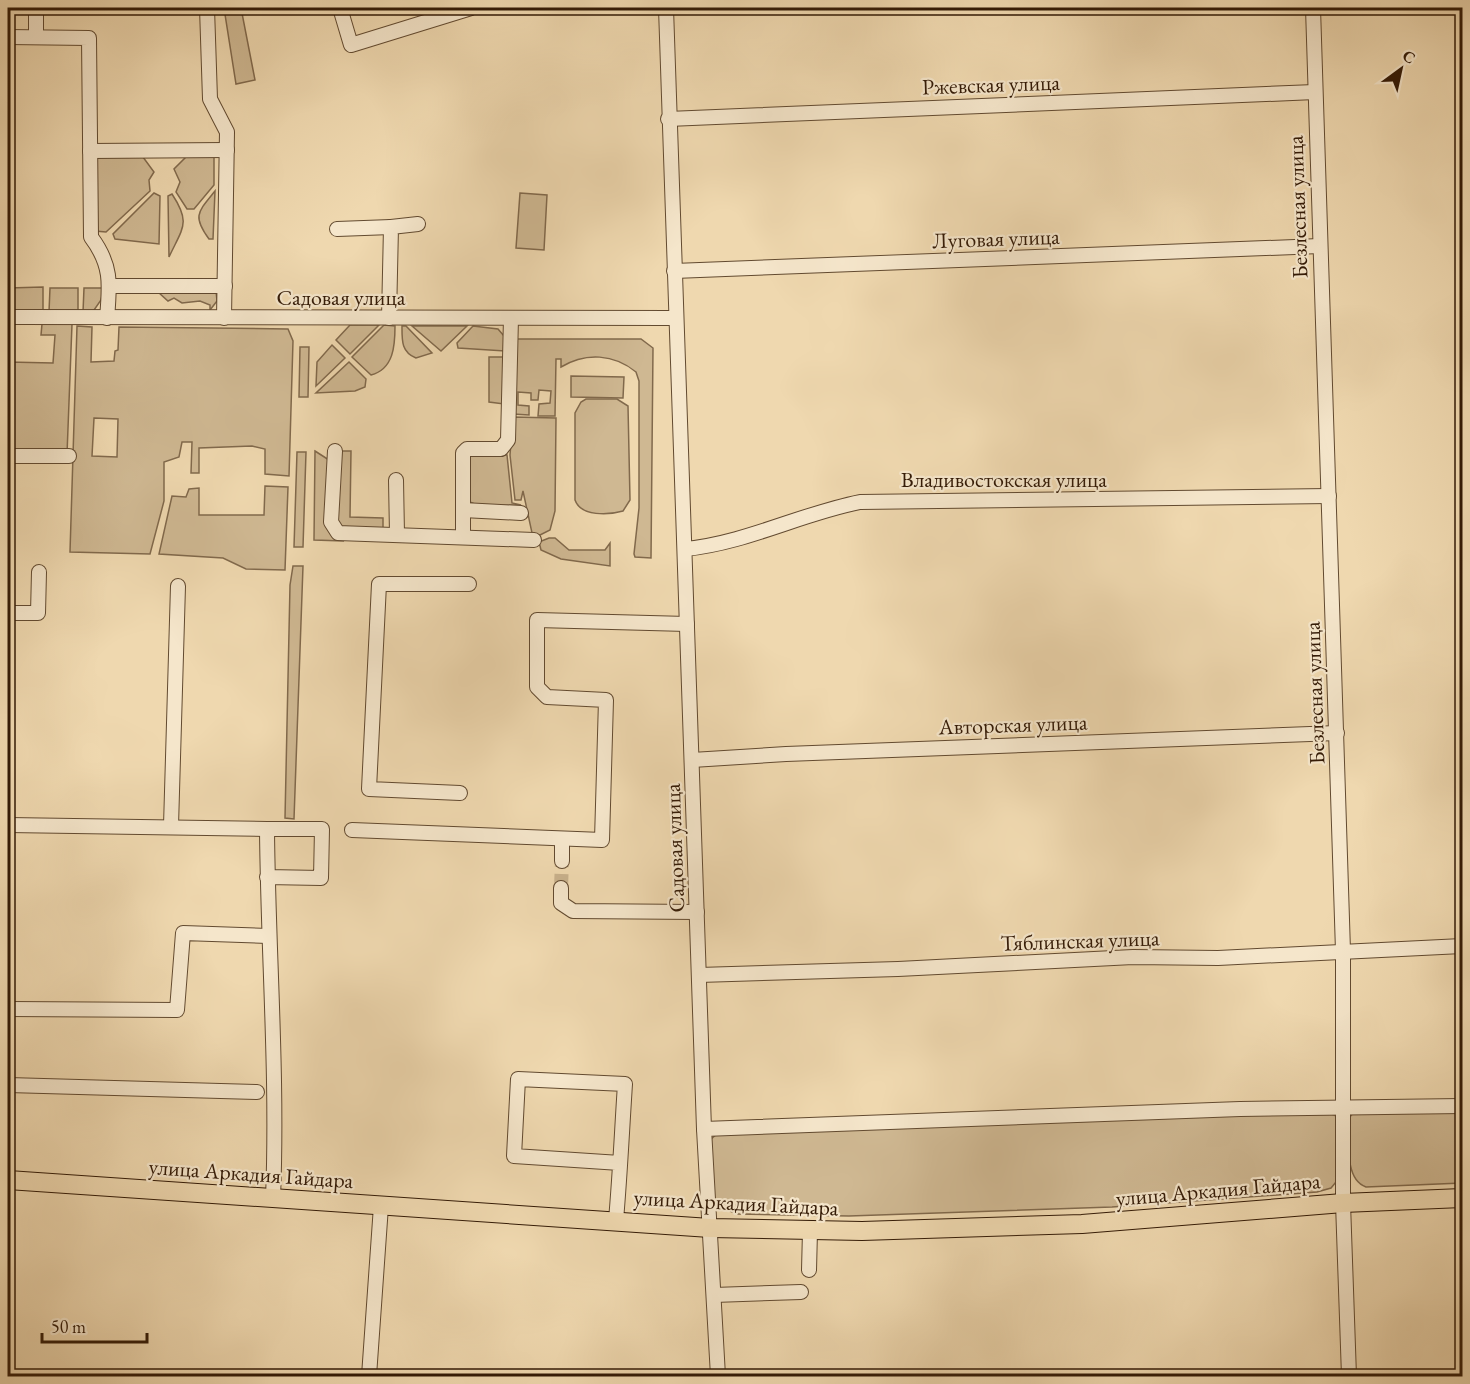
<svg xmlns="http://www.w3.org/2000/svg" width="1470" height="1384" font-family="'EB Garamond',serif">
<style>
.green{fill:#cfb892;stroke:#81694c;stroke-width:1.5;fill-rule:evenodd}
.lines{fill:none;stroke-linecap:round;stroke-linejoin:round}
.minor-tunnel{stroke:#c9b28d;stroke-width:14;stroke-dasharray:14 7;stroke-linecap:butt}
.minor-casing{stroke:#624a30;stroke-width:16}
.major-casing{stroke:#331a06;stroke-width:20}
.minor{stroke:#f5e6cb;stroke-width:14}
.major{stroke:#efd8af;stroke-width:18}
.labels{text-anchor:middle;stroke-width:4.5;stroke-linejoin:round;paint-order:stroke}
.street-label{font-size:22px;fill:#331a06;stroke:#f5e6cb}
</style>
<rect width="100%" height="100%" fill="#efd8af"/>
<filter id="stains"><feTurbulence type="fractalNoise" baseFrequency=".00333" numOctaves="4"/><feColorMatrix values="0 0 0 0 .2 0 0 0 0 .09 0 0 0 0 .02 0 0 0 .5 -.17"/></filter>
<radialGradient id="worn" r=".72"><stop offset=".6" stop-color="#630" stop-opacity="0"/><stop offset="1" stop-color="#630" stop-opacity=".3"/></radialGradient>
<!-- green -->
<g class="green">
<polygon points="224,8 241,8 255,80 236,84"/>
<polygon points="140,153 154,172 149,180 150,191 106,232 95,231 94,154"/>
<polygon points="214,155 214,185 194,209 187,209 176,192 180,182 174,169 187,156"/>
<path d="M215 191 213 239H209C192 216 198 212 215 191Z"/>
<polygon points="154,193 160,196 159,244 115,239 113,234"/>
<polygon points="520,193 547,195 544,250 516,248"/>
<path d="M172 194C191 223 183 227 169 257L168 196Z"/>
<polygon points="43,287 43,313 8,312 8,288"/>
<polygon points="50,288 78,288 78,312 49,312"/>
<polygon points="84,288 104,288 101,300 92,313 83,312"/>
<polygon points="216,291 217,301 210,310 210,305 200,301 182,303 174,298 168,301 158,292"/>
<polygon points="42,324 72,324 67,454 8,453 8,362 53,363 55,335 41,335"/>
<polygon points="350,325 379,325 350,354 336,340"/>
<path d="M384 325 395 326C395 345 394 369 371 375L352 357Z"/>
<path d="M77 326 92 327 91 362 114 361 115 351 118 350 119 327 288 329 293 341 289 476 265 474V449L252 446 199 448V473H191L192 442H182L179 457 164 462V501L150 554 70 552ZM94 418 118 419 117 457 92 456Z"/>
<path d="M402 326H406L432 353 416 358C401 352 402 340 402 326Z"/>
<polygon points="412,326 467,326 441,351"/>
<polygon points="473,326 498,329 504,336 505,351 458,348 457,343"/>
<path d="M517 339H641L653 348 651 558 635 557 634 554 639 508V381L636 372C614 354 586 352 561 367V359H556L555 416H538L539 404 550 403 551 391 539 390 538 400H531V393L518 392V405L529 406V415L513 414Z"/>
<polygon points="332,345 345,358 316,386 317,362"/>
<polygon points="300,347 309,347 308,397 299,397"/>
<polygon points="489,357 504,357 504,404 489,402"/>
<polygon points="349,362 366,379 365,387 355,391 316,393"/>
<polygon points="571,376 624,377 623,398 571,397"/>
<path d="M586 399H617L628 406 630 500 623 511C609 515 581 517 575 500V413L581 402Z"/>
<polygon points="513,417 556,418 555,511 550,530 536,537 532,533 523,491 521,500 515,500 510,455"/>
<polygon points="315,451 329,460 337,537 344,541 314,540"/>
<polygon points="337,451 351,451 350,517 383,518 383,532 338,526"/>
<polygon points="297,452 306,452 303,547 294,547"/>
<polygon points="473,453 507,455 512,503 521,505 479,506 470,502 467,457"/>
<polygon points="265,486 288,487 285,570 246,569 223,558 159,554 172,496 186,497 189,489 199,488 199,515 264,515"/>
<polygon points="549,538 555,538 569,550 605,550 610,543 610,566 561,559 541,550 539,542"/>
<polygon points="293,566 303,566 294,819 285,818 290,585"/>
<path d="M1462 1111V1183L1366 1187C1343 1179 1350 1138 1349 1118L1354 1112Z"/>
<polygon points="1323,1112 1335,1115 1338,1122 1336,1182 1331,1188 1317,1192 1112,1207 849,1216 738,1214 718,1207 714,1198 710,1140 718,1133"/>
</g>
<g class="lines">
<!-- minor-tunnel -->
<polyline class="minor-tunnel" points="561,888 562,861"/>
<defs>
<g id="minor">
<polyline points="207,8 210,99 227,132 224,318"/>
<polyline points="340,8 351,45 471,8"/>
<polyline points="666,8 704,1129 718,1376"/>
<polyline points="1313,8 1343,951 1343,1203 1349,1376"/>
<polyline points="36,36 36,8"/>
<path d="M8 37 89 38 91 237C112 265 110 284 107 318"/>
<polyline points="668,119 1315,92"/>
<polyline points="90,151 227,150"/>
<polyline points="337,229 391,227"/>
<polyline points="674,271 1320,246"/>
<polyline points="110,286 225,286"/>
<polyline points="8,317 675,318"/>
<polyline points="389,318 391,227 418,224"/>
<polyline points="335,451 331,522 338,533 534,540"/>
<polyline points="8,456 69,456"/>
<polyline points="396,480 397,534"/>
<polyline points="463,510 521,513"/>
<polyline points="463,536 463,453 467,449 501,449 508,440 511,318"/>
<path d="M685 549C746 543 800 514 860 502L1329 496"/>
<polyline points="8,613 38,613 39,572"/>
<polyline points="692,760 786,754 1337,733"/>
<polyline points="460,793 369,789 379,584 469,584"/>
<polyline points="8,825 267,829"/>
<polyline points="171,826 178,586"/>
<polyline points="352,830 602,840 606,700 547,697 537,687 537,620 687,624"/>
<polyline points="562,861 562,839"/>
<path d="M267 877 321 878 322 829H267C268 952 278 1075 273 1198"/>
<polyline points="561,888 561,903 573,911 697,912"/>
<polyline points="699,975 898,969 1133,957 1218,958 1462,946"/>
<polyline points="8,1009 177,1010 183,933 268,936"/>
<polyline points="8,1085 257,1092"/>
<polyline points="704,1129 1240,1109 1462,1106"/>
<path d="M616 1220C620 1175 622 1129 625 1084L518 1079 514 1156 620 1163"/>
<polyline points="809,1270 810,1231"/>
<polyline points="714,1295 801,1292"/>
<polyline points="369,1376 381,1206"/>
</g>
<polyline id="major" points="8,1180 710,1228 862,1231 1082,1224 1343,1203 1462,1198"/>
</defs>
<!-- minor casing -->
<use href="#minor" class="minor-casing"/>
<!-- major casing -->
<use href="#major" class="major-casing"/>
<!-- minor -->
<use href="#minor" class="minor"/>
<!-- major -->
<use href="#major" class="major"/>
</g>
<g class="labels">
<!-- street labels -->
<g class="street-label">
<text transform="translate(991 84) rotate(-2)" y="8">Ржевская улица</text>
<text transform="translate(1297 207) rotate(-92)" y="8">Безлесная улица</text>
<text transform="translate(996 238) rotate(-2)" y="8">Луговая улица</text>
<text x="341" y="305">Садовая улица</text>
<text x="1004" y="487">Владивостокская улица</text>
<text transform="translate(1314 693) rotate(-92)" y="8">Безлесная улица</text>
<text transform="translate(1013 724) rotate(-2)" y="8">Авторская улица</text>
<text transform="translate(674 848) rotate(-92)" y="8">Садовая улица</text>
<text transform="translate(1080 940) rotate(-2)" y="8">Тяблинская улица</text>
<text transform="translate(251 1173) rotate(4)" y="8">улица Аркадия Гайдара</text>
<text transform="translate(1218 1189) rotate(-5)" y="8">улица Аркадия Гайдара</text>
<text transform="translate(736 1202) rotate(3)" y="8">улица Аркадия Гайдара</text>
</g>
</g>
<!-- margin -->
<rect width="1470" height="1384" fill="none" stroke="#efd8af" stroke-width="30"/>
<rect x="9" y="9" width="1452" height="1366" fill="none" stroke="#331a06" stroke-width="3"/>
<rect x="15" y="15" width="1440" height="1354" fill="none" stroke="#331a06" stroke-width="1.5"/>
<!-- north arrow -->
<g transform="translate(1401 69) rotate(33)" stroke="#f5e6cb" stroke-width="4.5" paint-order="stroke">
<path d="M0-4.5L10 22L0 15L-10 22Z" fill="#331a06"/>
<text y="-9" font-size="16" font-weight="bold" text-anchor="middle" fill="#331a06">С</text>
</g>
<!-- scale -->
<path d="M42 1333v9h105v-9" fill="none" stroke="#331a06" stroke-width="3"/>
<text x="51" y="1333" font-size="18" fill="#331a06" stroke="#f5e6cb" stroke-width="4.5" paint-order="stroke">50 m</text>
<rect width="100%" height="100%" filter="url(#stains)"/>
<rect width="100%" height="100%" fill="url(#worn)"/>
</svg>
